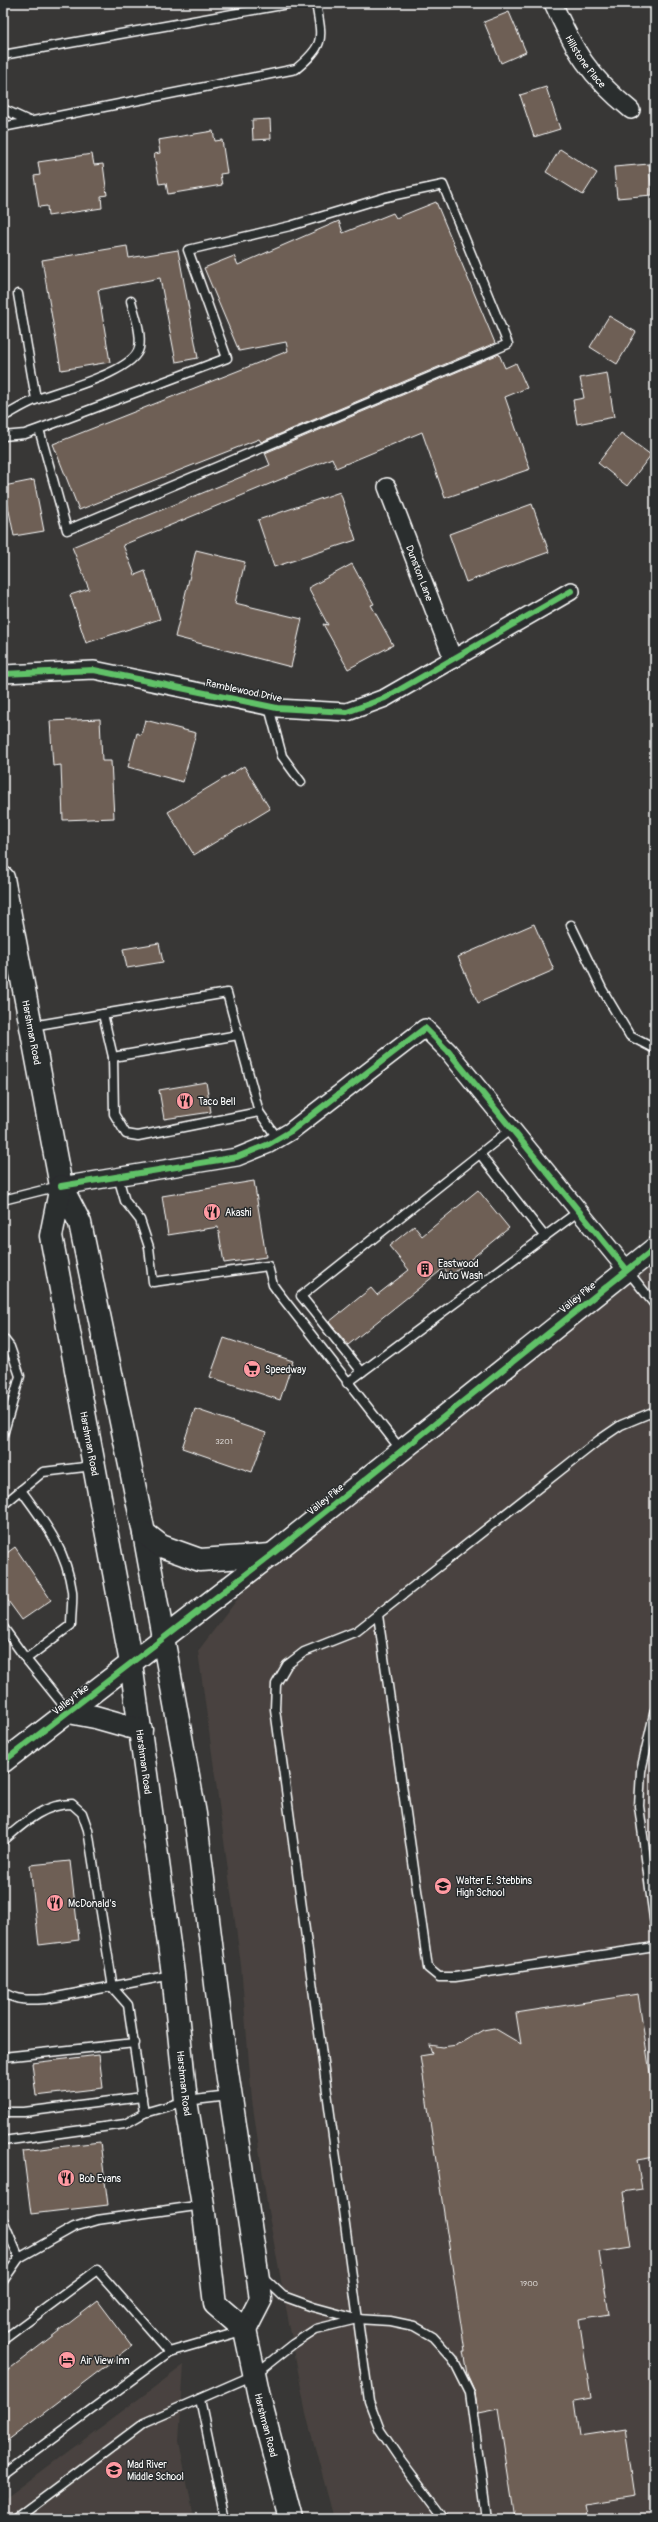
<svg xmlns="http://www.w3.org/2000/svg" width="658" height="2522" font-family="Pangolin,sans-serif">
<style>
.built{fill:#48433f}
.building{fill:#6e5f54;stroke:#fff}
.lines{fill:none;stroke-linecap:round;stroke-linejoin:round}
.service-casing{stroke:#fff;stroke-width:11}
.minor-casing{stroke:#fff;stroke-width:20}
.tertiary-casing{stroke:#fff;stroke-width:24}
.primary-casing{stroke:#fff;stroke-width:25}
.service{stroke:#2a2d2e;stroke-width:8}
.minor{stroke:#2a2d2e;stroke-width:17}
.tertiary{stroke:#2a2d2e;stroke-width:21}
.primary{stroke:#2a2d2e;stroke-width:22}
.cycleway-casing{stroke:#2a2d2e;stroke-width:8}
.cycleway{stroke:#61c268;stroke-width:6}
.labels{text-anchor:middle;stroke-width:3;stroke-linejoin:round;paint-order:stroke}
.number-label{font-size:8px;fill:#dbd7d4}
.street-label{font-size:10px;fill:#fff;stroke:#2a2d2e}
.poi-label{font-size:10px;fill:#fff;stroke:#2a2d2e;text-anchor:start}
</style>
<rect width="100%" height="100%" fill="#383736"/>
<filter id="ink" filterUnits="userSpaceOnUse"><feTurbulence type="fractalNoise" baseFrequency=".025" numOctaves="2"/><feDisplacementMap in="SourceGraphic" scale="8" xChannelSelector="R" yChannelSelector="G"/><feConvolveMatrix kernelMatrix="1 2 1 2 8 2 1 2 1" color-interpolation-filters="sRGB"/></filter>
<g filter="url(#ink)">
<!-- built -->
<g class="built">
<polygon points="655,1248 655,2519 334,2519 306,2414 268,2211 252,2100 241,1965 198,1651 271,1555"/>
<polygon points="184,2365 179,2441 194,2519 3,2519 3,2500"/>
</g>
<!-- building -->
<g class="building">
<polygon points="509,12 526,52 501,63 484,22"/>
<polygon points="546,87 560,129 534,137 520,95"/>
<polygon points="270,119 271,139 253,140 252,120"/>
<polygon points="213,131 215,141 222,140 227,173 220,174 222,185 168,194 166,183 159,184 154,154 160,153 158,140"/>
<polygon points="560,149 597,173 583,195 546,172"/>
<polygon points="92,154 94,165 103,164 107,195 101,196 102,208 48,216 47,206 39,207 34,176 40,175 38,162"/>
<polygon points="649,164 652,195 617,198 614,167"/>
<polygon points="436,202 495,343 261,442 259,439 79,510 53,444 288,351 286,342 239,351 204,268 234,256 238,265 339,221 343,233 393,213 396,218"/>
<polygon points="127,246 129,258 178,250 198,358 176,362 160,278 98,290 110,362 61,370 42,260"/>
<polygon points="609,316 636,332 617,364 590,347"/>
<polygon points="499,354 505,368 516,363 527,388 505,397 530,469 445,498 422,432 336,468 332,458 123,545 135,575 145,571 160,619 86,643 70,595 89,589 72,547 270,465 265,453"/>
<polygon points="607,373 614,417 577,424 573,400 584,398 580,378"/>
<polygon points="621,433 651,455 627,486 598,463"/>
<polygon points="34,480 44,531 14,536 4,486"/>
<polygon points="340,492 356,540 274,567 258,520"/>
<polygon points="532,504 549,552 466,582 449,534"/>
<polygon points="196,550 245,562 235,603 302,619 291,667 175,637"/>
<polygon points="352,564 374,604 371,605 393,645 348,669 323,624 328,625 308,588"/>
<polygon points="100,719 102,761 111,761 114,818 63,820 61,765 53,766 50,721"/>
<polygon points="145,720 196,733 183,782 128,767 137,733 141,735"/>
<polygon points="244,766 270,809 194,855 168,812"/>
<polygon points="534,924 554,970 478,1003 458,957"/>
<polygon points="159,943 163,962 127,968 123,949"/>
<polygon points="206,1082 211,1112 164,1119 159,1090"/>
<polygon points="254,1181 266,1257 224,1263 218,1227 168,1235 162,1196"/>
<polygon points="478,1190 509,1228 450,1276 444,1268 348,1345 329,1322 371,1288 377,1295 409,1270 389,1246 414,1226 422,1236"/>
<polygon points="224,1338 293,1361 280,1400 210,1377"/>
<polygon points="195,1409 266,1433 252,1472 182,1448"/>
<polygon points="15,1547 51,1600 22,1620 3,1594 3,1556"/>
<polygon points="70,1861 79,1940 39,1945 30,1865"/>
<polygon points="638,1994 655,2106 655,2157 637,2160 642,2189 623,2192 631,2247 599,2252 609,2314 579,2319 591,2398 574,2401 579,2436 625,2429 635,2496 585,2504 588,2519 515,2519 498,2409 478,2413 475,2392 467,2374 463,2351 465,2351 420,2056 432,2054 429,2045 442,2047 457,2045 483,2030 494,2028 521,2044 516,2013"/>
<polygon points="99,2055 103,2088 36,2096 32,2063"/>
<polygon points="100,2142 108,2205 31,2214 23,2151"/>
<polygon points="98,2301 132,2346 3,2444 3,2374"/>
</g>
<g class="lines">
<defs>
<g id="service">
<polyline points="3,55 293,3"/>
<polyline points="3,109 29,121"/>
<path d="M3 127 296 69C326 44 322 39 316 3"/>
<polyline points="18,294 36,399"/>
<path d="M3 417C14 411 26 403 38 399 60 390 134 372 139 348 142 334 135 315 131 301"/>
<polyline points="3,436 25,434 39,429 227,358 188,250 290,226 386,197 443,185 508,344 67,530 39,429"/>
<polyline points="269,707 282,756 301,782"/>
<polyline points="571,925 602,989 630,1036 655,1049"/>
<polyline points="103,1014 113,1057 238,1035"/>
<polyline points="32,1026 227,993 259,1112 278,1139"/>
<polyline points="113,1057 114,1114 126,1134 138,1136 259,1112"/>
<polyline points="480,1154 545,1237"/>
<polyline points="118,1177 125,1201 140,1220 149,1247 153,1282 268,1266 273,1285 278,1292 401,1450"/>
<polyline points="3,1200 59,1186"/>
<polyline points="627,1270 655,1305"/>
<polyline points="3,1338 10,1347 20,1376 3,1435"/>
<polyline points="362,1372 301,1296 511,1129"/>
<polyline points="347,1383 579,1211"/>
<polyline points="3,1505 43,1472 93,1466"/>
<polyline points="378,1615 428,1968 439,1977 455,1977 655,1947"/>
<path d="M3 1627 26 1659 71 1625C71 1614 73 1602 72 1591 66 1549 45 1523 21 1490"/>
<polyline points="26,1659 68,1711"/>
<polyline points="655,1710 641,1771 639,1806 655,1926"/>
<path d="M3 1841C24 1823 43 1804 72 1804L82 1813 88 1830 113 1988 128 2005 144 2113 125 2124 3 2141"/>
<path d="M3 1992C16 2001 30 2000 46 1999L172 1975"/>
<polyline points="3,2057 135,2043"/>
<polyline points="3,2112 24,2112 142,2097"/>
<polyline points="144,2113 186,2101 229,2096"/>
<polyline points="3,2220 19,2258 74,2227 97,2220 203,2205"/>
<polyline points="262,2276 283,2296 313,2307 357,2319 390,2321 414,2326 433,2337 453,2359 470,2393 487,2519"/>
<polyline points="3,2281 19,2258"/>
<polyline points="3,2340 97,2270 169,2352"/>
<polyline points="200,2399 225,2519"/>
<polyline points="3,2475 169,2352 242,2331"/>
<polyline points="16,2519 144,2423 254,2375 293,2344 316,2329 357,2319"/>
<polyline points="445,2519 397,2455 380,2430 369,2401 275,1709 276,1684 287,1665 304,1652 357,1631 599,1440 621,1425 655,1411"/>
</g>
<g id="minor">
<path id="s1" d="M553 3C575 52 589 76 631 110"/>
<path id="s2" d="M387 487 453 659"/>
<polyline points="3,674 94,670 277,708 347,712 385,698 571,591"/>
<polyline points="61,1186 237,1157 269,1144 291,1131 425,1028 448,1051 627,1270"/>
</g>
<polyline id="tertiary" points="3,1762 271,1555 655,1248"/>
<g id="primary">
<path id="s3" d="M3 878 61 1186 80 1223 144 1533 195 1814 226 2065 261 2299 245 2330"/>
<path id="s4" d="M61 1186 51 1236 131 1663 173 1974 186 2101 203 2205 215 2304 245 2330 260 2401 291 2519"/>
<polyline points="144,1533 161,1546 200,1560 271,1555"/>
<polyline points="69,1712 95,1717 141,1730"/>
</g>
</defs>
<!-- service casing -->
<use href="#service" class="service-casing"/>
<!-- minor casing -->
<use href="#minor" class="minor-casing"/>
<!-- tertiary casing -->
<use href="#tertiary" class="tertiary-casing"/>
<!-- primary casing -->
<use href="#primary" class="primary-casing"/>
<!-- service -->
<use href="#service" class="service"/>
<!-- minor -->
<use href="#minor" class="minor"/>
<!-- tertiary -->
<use href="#tertiary" class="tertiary"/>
<!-- primary -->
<use href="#primary" class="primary"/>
<defs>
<g id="cycleway">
<polyline points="3,674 94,670 277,708 347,712 385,698 571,591"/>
<polyline points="61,1186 237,1157 269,1144 291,1131 425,1028 448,1051 627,1270"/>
<polyline points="3,1762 271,1555 655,1248"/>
</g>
</defs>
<!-- cycleway casing -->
<use href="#cycleway" class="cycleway-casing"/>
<!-- cycleway -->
<use href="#cycleway" class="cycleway"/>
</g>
</g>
<!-- icons -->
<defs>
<symbol id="restaurant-disc" viewBox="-11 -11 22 22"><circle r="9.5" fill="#ff9aa2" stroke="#2a2d2e"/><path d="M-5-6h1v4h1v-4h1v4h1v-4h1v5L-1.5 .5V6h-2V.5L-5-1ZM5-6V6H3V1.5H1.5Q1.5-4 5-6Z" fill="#111"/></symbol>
<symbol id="building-disc" viewBox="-11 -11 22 22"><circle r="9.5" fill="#ff9aa2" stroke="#2a2d2e"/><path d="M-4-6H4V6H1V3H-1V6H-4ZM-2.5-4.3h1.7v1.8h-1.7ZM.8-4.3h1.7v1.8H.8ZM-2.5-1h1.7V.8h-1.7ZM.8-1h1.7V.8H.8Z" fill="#111"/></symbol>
<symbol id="supermarket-disc" viewBox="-11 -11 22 22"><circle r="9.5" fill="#ff9aa2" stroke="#2a2d2e"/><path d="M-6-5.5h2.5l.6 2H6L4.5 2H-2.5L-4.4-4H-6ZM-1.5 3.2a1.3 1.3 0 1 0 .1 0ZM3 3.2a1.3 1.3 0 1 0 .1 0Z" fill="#111"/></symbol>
<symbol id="school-disc" viewBox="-11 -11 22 22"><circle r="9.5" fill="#ff9aa2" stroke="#2a2d2e"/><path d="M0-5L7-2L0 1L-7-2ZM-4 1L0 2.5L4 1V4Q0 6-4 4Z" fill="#111"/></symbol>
<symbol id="hotel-disc" viewBox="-11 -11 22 22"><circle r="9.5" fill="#ff9aa2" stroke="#2a2d2e"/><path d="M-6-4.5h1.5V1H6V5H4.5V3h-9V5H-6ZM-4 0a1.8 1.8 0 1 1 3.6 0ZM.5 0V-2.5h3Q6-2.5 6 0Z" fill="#111"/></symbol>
</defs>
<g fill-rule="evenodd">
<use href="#restaurant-disc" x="175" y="1091" width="20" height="20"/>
<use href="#restaurant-disc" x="202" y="1202" width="20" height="20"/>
<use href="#building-disc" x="415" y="1259" width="20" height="20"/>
<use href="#supermarket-disc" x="242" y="1359" width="20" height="20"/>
<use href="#school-disc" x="433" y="1876" width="20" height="20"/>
<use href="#restaurant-disc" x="45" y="1893" width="20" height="20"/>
<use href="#restaurant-disc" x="56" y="2168" width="20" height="20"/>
<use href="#hotel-disc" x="57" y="2350" width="20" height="20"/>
<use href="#school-disc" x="104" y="2460" width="20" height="20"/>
</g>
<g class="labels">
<!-- number labels -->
<g class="number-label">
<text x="224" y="1444">3201</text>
<text x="529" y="2286">1900</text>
</g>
<!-- street labels -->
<g class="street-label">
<text dy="4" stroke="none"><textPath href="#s1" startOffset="67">Hillstone Place</textPath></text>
<text dy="4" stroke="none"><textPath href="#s2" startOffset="92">Dunston Lane</textPath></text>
<text transform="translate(244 690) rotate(12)" y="4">Ramblewood Drive</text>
<text dy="4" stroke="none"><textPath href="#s3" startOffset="157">Harshman Road</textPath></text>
<text transform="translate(577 1297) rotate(-39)" y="4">Valley Pike</text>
<text dy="4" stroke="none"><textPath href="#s4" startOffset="262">Harshman Road</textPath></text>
<text transform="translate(325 1499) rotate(-39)" y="4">Valley Pike</text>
<text transform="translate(70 1699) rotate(-38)" y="4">Valley Pike</text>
<text dy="4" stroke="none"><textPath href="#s4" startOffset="585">Harshman Road</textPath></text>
<text dy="4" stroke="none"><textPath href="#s4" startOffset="909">Harshman Road</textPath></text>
<text dy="4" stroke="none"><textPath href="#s4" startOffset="1269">Harshman Road</textPath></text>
</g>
<!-- poi labels -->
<g class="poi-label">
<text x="198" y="1105">Taco Bell</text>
<text x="225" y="1216">Akashi</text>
<text x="438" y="1267">Eastwood<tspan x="438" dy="12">Auto Wash</tspan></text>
<text x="265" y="1373">Speedway</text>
<text x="456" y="1884">Walter E. Stebbins<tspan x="456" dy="12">High School</tspan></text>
<text x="68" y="1907">McDonald's</text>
<text x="79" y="2182">Bob Evans</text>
<text x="80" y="2364">Air View Inn</text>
<text x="127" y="2468">Mad River<tspan x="127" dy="12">Middle School</tspan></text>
</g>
</g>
<!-- margin -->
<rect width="658" height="2522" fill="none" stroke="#2a2d2e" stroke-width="16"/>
<rect x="8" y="8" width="642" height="2506" fill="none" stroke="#fff" stroke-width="1.5" filter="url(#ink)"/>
</svg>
